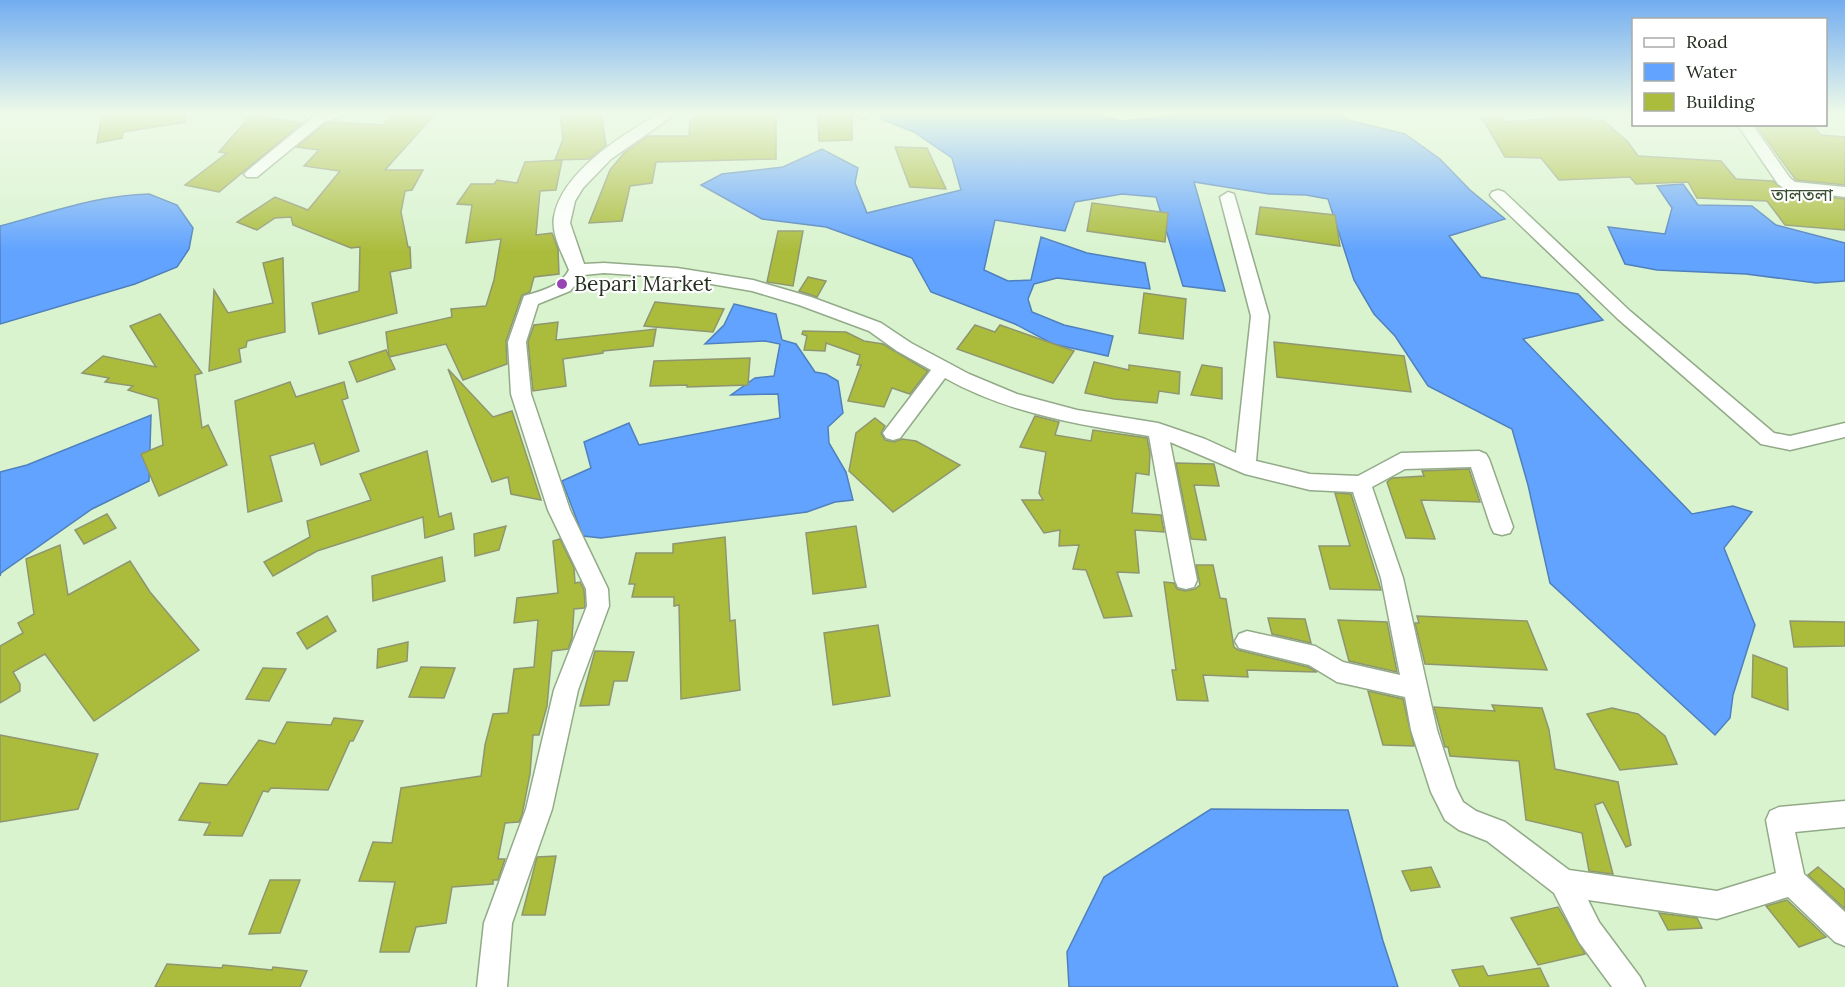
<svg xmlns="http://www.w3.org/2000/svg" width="1845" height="987" font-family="Lora,'Noto Sans Bengali',serif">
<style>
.water{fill:#61a3ff;stroke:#4f80bd;stroke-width:1.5}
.building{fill:#abbc3c;stroke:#8e9670;stroke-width:1.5}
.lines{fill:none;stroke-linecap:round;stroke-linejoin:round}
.minor-casing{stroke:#92aa88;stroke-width:3}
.minor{fill:#fff;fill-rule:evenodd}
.poi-dot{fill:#9845b4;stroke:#fff;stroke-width:2}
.labels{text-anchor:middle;stroke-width:4.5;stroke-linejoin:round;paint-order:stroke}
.far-neighbourhood-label{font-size:18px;fill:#3a4f32;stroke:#fff}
.poi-label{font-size:21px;fill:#262f22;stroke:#fff;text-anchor:start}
</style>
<rect width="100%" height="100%" fill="#d9f3cf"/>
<!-- water -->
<g class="water">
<polygon points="878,113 1090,113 1122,121 1209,113 1341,113 1348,120 1405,134 1440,159 1470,190 1505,219 1449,236 1481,277 1578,294 1603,320 1523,339 1692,514 1733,506 1752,512 1724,548 1755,625 1733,695 1730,718 1715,735 1550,583 1528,485 1512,429 1428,386 1395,336 1374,314 1354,280 1328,199 1306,195 1269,194 1194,182 1225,291 1183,286 1156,197 1122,194 1075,202 1065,231 995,220 984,270 1008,281 1031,280 1041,237 1087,253 1145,263 1150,289 1057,278 1034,284 1028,299 1032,312 1064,325 1113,336 1108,356 1053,344 1015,324 931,292 912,258 826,227 762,219 701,185 722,174 783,167 822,149 858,168 855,183 867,213 961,190 952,158 914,132 883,120"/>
<polygon points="1683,184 1698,205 1752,206 1776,225 1845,243 1845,281 1816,283 1746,274 1657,270 1625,264 1608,227 1665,234 1672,208 1657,186"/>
<path d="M149 194 177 205 193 228 189 249 177 267 135 284 0 324V226C49 213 98 195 149 194Z"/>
<polygon points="734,304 776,314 782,340 796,344 815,372 826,374 838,381 843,413 828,427 829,443 846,472 853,500 835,502 807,512 601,538 583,536 562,481 591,468 584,442 629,423 639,445 780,418 778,394 731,395 755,378 774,376 780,344 765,341 705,344 724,325"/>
<polygon points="151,415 149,481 92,509 1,573 0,576 0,472 27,465"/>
<polygon points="1211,809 1348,810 1383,941 1398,987 1069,987 1067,952 1104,877"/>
</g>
<!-- building -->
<g class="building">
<polygon points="102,113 184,113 185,122 123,132 122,138 97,143"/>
<polygon points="394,113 436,113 385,170 423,170 412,190 405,191 401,212 408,247 410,247 411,268 390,272 397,313 319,334 312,303 359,291 360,247 351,248 293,225 291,217 275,218 257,230 237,222 275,197 308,210 340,171 304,166 319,150 297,147 325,124 332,122 383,125"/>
<polygon points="560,113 601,113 606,145 589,159 555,160 563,139"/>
<polygon points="700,113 776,113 776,159 656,162 652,183 630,186 622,221 589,223 610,170 624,153 648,136 689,136 690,120 696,118 696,115"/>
<polygon points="818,113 852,113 852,140 819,141"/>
<polygon points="251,115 302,123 219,192 185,185 227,153 219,152"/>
<polygon points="1482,118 1503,118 1506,122 1557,118 1591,118 1595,121 1603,120 1628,142 1638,156 1721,161 1736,179 1773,181 1785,191 1845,199 1845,230 1785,225 1767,201 1697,198 1688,182 1636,184 1630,177 1559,180 1541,158 1505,157"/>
<polygon points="1755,124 1812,125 1821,135 1845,137 1845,185 1796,180"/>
<polygon points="895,147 927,148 946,189 910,187"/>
<polygon points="562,160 556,190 540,191 536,235 552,233 558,249 559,274 534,277 530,292 522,295 506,341 507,364 463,380 446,344 389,357 386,332 452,317 451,309 486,306 494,280 501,239 466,243 472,205 457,204 471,184 494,184 497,180 517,183 525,162"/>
<polygon points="1092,203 1168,213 1165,242 1087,231"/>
<polygon points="1260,207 1335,215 1340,246 1256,234"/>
<polygon points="778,231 803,231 793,286 767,282"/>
<polygon points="283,258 285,332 247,341 246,347 239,349 241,362 209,371 214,290 228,313 273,303 263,263"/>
<polygon points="808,277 826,281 817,297 799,291"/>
<polygon points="1144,293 1186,299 1183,339 1139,333"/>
<polygon points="655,302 724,309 713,332 644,326"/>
<polygon points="160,314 202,373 195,375 202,428 208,425 227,465 159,496 141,454 163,445 158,399 128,390 133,386 105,382 109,378 82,373 103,356 156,367 130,326"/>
<polygon points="558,322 556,340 656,329 653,346 603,351 603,353 563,359 566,386 533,391 528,342 534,325"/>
<polygon points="975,325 995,332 1000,325 1074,351 1053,383 957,349"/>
<polygon points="803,331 846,332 864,341 883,344 928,371 910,394 892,388 884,407 848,401 861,365 857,365 860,355 826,343 825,351 804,350 807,336 802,334"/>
<polygon points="1274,342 1404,356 1411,392 1277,377"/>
<polygon points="386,350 395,369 357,382 349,362"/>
<polygon points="750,358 748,385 687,387 687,385 650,386 654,361"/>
<polygon points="1094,362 1129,370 1129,365 1180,372 1179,394 1159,391 1157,403 1114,399 1085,393"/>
<polygon points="1202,365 1222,368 1222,399 1191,395"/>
<polygon points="448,369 493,417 512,411 541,500 511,494 508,477 492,482"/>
<polygon points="290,382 296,397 344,382 348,398 342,400 359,451 321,465 314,443 270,456 282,501 248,512 235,401"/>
<polygon points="1035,416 1059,422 1055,435 1091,441 1093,430 1147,438 1150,453 1149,475 1136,473 1132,513 1161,515 1164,532 1135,530 1139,573 1117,572 1132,616 1104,618 1086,570 1073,569 1079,545 1059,546 1060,530 1044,533 1022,500 1043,500 1039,493 1046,452 1020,447"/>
<polygon points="875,418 885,426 881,433 885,440 894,442 902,439 916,441 960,465 893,512 849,471 856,433"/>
<polygon points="427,451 439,517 451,513 454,529 425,538 423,517 317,551 273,576 264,562 310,537 307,521 371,500 360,474"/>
<polygon points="1176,463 1214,464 1219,486 1194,485 1206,540 1191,539"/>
<polygon points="1469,469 1480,502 1421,500 1435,539 1406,538 1387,482 1392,478 1424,476 1422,471"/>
<polygon points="1335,493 1351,494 1381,590 1330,589 1319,546 1350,546"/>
<polygon points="107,514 116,528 84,544 75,530"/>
<polygon points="506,526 499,550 475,556 474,534"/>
<polygon points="856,526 866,587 813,594 806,533"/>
<polygon points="725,537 730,621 735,620 740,690 681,699 679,605 674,606 674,597 632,597 635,584 629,584 636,553 673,553 673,544"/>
<polygon points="560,539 574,568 575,583 580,582 584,590 585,606 584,608 574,609 572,638 568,649 552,651 547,706 539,735 533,735 530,774 522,815 519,822 505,823 498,859 505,859 498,880 493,880 493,884 452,887 446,923 416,927 409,952 380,952 395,882 359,881 373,842 392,843 401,788 481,776 485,745 493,714 508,713 514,669 534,667 538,620 514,623 517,598 558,593 553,541"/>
<polygon points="60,545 68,595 130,561 150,592 199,650 94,721 45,654 13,672 20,684 20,691 0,703 0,646 23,633 18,623 34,614 26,559"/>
<polygon points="442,557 445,581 373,601 372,576"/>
<polygon points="1196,565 1213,565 1220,598 1226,599 1234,647 1238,650 1308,667 1317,672 1247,670 1248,677 1203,675 1208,701 1177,700 1172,670 1176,670 1164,582 1174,583 1177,589 1185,591 1195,589 1200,585"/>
<polygon points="327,616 336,631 307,649 297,633"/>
<polygon points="1417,616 1527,621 1547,670 1425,664 1415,623 1419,623"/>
<polygon points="1268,618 1305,619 1311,643 1272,634"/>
<polygon points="1338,620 1387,622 1397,672 1349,661"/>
<polygon points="1790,621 1845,622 1845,646 1794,647"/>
<polygon points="878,625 890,696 833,705 824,633"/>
<polygon points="408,642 407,661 377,668 378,649"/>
<polygon points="595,651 634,652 627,681 614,681 609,705 580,706"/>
<polygon points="1753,655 1787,668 1788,710 1752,697"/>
<polygon points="421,667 455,668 444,698 409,697"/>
<polygon points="263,668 286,669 269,701 246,699"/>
<polygon points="1368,691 1403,699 1414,746 1383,745"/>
<polygon points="1492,705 1542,708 1549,730 1555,769 1618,782 1631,845 1626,847 1603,802 1595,805 1613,874 1589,871 1582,833 1526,820 1519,761 1450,756 1448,747 1445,747 1434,707 1495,711"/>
<polygon points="1612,708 1638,714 1665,736 1677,764 1620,770 1587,714"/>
<polygon points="334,718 363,721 353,741 350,741 328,790 271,788 268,792 263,791 242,836 204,835 210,823 179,820 200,783 227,785 259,740 275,744 287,722 331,725"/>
<polygon points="0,735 98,754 78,809 0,822"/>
<polygon points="556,856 545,915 522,915 537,857"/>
<polygon points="1431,867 1440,887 1411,891 1402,871"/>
<polygon points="1818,867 1845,890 1845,909 1808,875"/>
<polygon points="270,880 300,880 280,933 249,934"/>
<polygon points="1787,900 1826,937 1799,947 1766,906"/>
<polygon points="1558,907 1585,954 1538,965 1511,918"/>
<polygon points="1659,913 1697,918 1702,928 1668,930"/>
<polygon points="167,964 222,968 223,965 272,970 273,967 307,971 300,987 155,987"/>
<polygon points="1483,966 1488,976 1540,968 1549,987 1460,987 1452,970"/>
</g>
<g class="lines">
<defs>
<g id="minor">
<polygon points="324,113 344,113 342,116 324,122 257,177 247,177 244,174 247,171 314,116"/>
<path d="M660 113H677L611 159 583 188 575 201 570 223 584 264 604 263 677 268 753 280 811 297 881 323 911 343 969 374 1017 394 1077 410 1158 423 1205 439 1236 453 1251 316 1220 197 1228 192 1234 194 1269 316 1256 461 1310 474 1358 476 1401 453 1479 451 1486 454 1489 459 1513 527 1510 533 1502 535 1494 533 1491 527 1471 467 1405 469 1372 487 1403 578 1437 730 1456 788 1463 802 1476 811 1505 822 1569 870 1717 891 1776 873 1766 820 1770 811 1779 807 1845 801V827L1795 832 1804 874 1845 912V946L1835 942 1788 897 1717 919 1588 900 1599 922 1640 977 1645 987H1612L1579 942 1554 893 1487 841 1459 830 1445 820 1431 792 1411 730 1405 697 1337 682 1309 665 1239 648 1235 641 1239 634 1247 631 1315 646 1343 662 1400 675 1381 578 1353 492 1310 490 1245 474 1170 442 1197 580 1194 587 1186 589 1178 587 1175 580 1149 436C1080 425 1007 413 945 378L900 438 893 440 886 438 883 433 931 370 897 351 869 331 799 305 752 291 677 278 604 273 584 275 570 291 538 304 526 342 531 394 570 510 608 589 609 606 578 690 552 809 512 923 507 987H477L484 923 526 809 554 690 587 606 586 589 548 510 511 394 508 342 524 296C541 291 560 287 569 270 563 255 551 234 554 217 562 171 624 134 660 113Z"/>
<polygon points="857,113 871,113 871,114 864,118 859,117"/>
<polygon points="1737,124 1752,124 1790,178 1795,182 1845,187 1845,197 1785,189 1778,184"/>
<polygon points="1498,190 1504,192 1630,311 1774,433 1790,436 1845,423 1845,437 1790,450 1761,444 1618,319 1492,198 1490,195 1492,192"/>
</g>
</defs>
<!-- minor casing -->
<use href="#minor" class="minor-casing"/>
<!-- minor -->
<use href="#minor" class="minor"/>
</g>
<!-- sky -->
<linearGradient id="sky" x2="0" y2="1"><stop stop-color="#72adf1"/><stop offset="0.45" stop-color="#eefae9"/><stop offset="1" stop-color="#eefae9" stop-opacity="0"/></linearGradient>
<rect width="1845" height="251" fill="url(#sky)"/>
<!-- markers -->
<circle class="poi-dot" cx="562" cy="284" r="6"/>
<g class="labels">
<!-- far-neighbourhood labels -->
<g class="far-neighbourhood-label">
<text x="1802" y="201">তালতলা</text>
</g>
<!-- poi labels -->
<g class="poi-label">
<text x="574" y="291">Bepari Market</text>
</g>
</g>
<!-- legend -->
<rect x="1632" y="18" width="195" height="108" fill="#ffffff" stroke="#a8aca7" stroke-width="1.5"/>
<rect x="1644" y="38" width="30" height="9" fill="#ffffff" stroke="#a8aca7" stroke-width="1.5"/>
<text x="1686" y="48" font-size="18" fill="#262f22">Road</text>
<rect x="1644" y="63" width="30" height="18" fill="#61a3ff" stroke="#a8aca7" stroke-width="1.5"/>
<text x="1686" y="78" font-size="18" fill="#262f22">Water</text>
<rect x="1644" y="93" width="30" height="18" fill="#abbc3c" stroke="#a8aca7" stroke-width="1.5"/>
<text x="1686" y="108" font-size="18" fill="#262f22">Building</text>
</svg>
